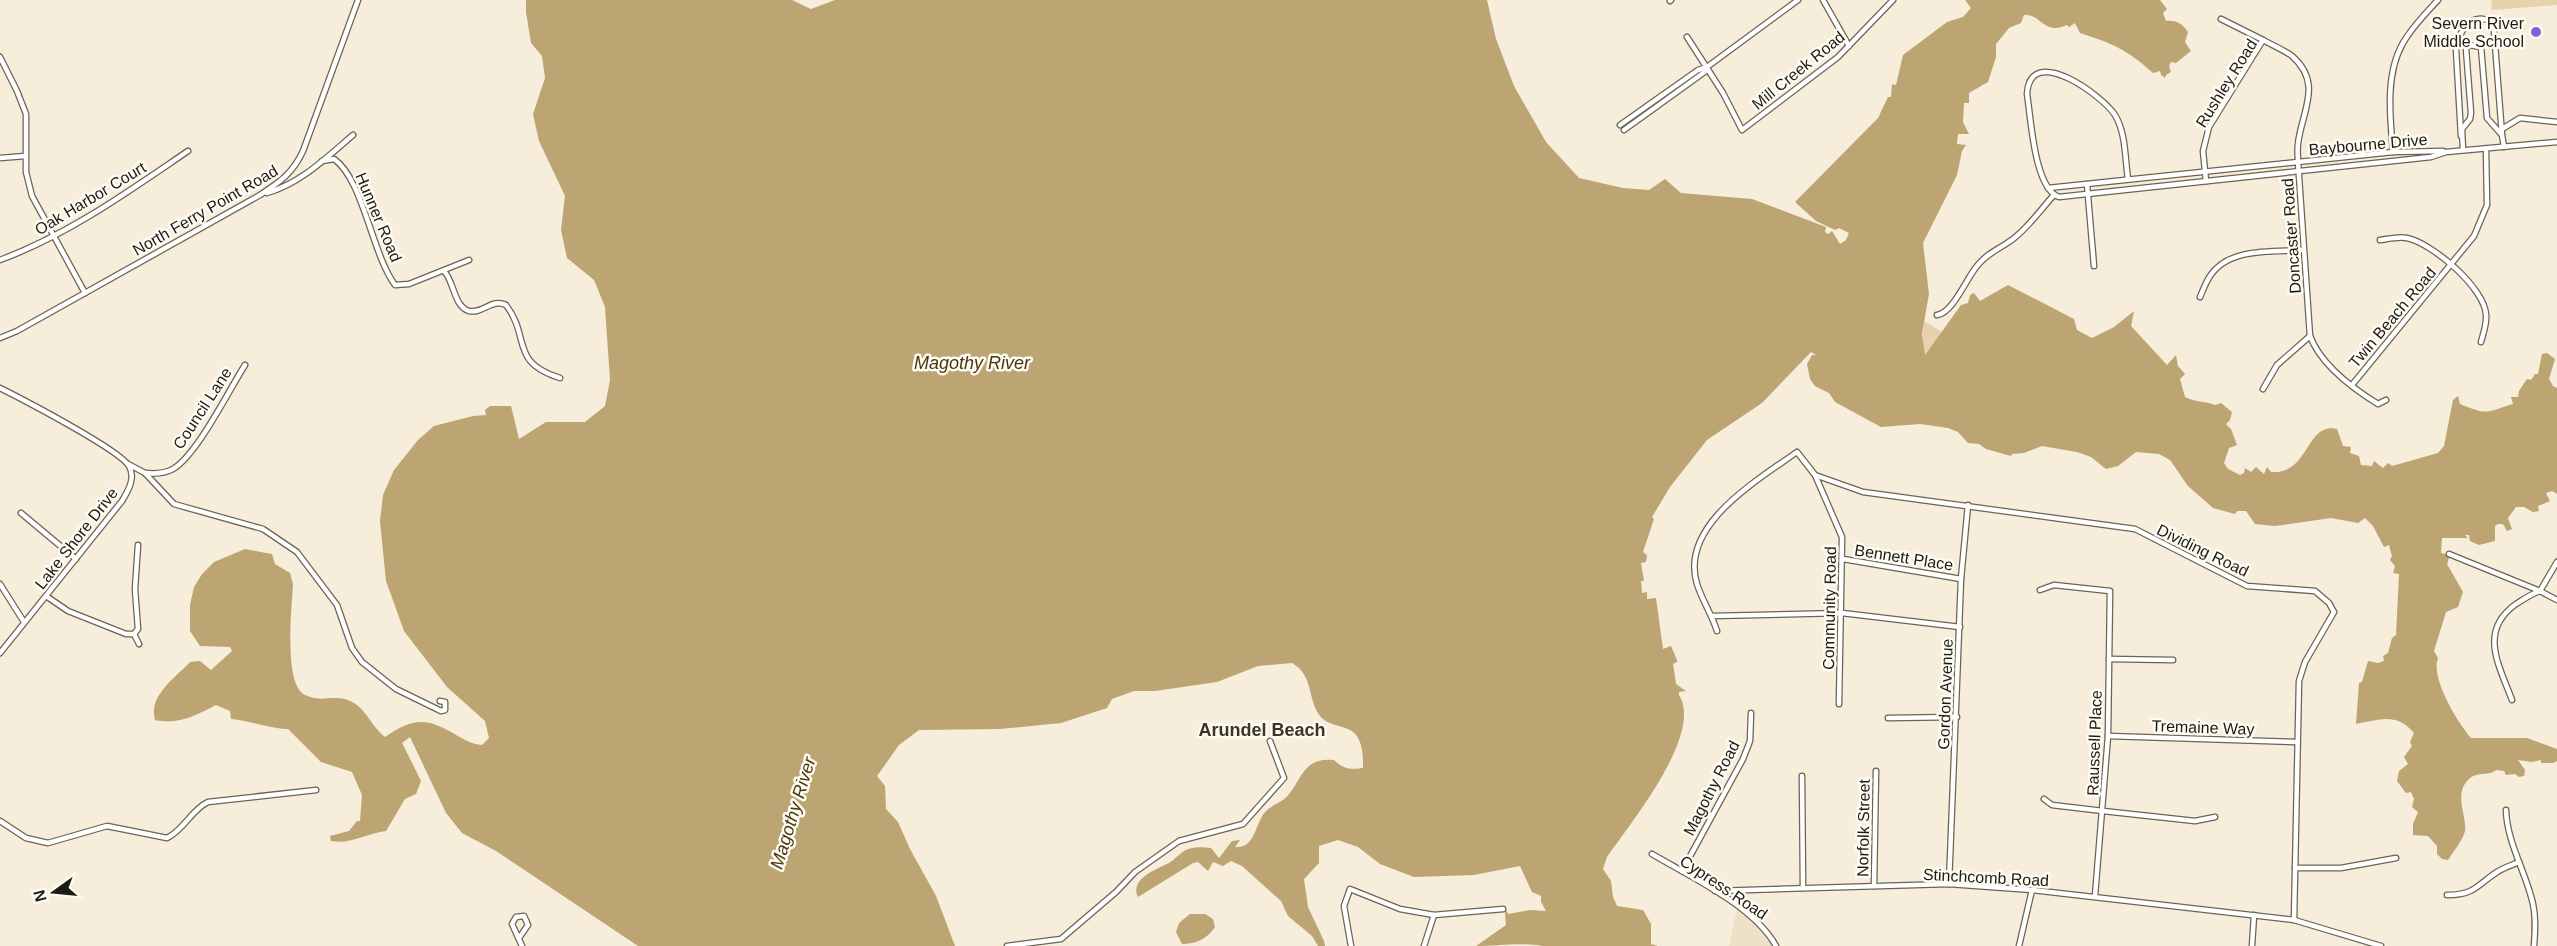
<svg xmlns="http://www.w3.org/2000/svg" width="2557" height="946" font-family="Arial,sans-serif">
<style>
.built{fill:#ede1c8}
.green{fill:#e6d3ac}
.water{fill:#bca473}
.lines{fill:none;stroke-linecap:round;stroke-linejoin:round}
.minor-casing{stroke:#6b6454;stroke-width:7}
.minor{stroke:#fff;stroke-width:4.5}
.poi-dot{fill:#845ed9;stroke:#fefbf3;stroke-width:2}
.labels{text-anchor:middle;stroke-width:5;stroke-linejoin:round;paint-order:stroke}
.poi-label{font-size:16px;fill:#1e1b15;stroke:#fefbf3;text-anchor:end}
.street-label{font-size:16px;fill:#1e1b15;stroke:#fefbf3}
.water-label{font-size:18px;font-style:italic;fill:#48360e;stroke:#fefbf3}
.neighbourhood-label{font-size:18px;font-weight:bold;fill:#3c3527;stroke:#fefbf3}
</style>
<rect width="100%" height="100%" fill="#f6eddb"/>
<!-- built -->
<polygon class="built" points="1737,909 1767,935 1773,946 1729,946"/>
<!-- green -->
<g class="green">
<polygon points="2492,0 2557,0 2557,5 2491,10"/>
<polygon points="1924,321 1942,332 1925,355 1922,344"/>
</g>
<!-- water -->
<g class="water">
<path d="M526 0H792L811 9 835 0H1487L1496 39 1514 86 1546 142 1579 178 1623 188 1649 190 1665 179 1681 193 1752 199 1826 227 1825 232 1828 234 1832 231 1840 244 1846 240 1849 233 1839 228 1835 230 1816 221 1795 202 1878 118 1888 97H1891L1892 84 1896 85 1903 55 1947 22 1963 17 1971 8 1965 0H2160L2167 9 2163 13 2166 21C2176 20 2182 23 2188 32L2185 42 2191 51 2176 63 2171 62 2169 66 2171 72 2166 75 2165 78 2161 75 2160 71 2153 73C2126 49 2114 44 2080 33L2075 23 2069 27 2067 25C2043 36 2041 13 2024 15L2021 23 2009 28 1996 44V57L1988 82 1969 93V103H1964L1963 122 1969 134H1958L1957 144 1966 145 1962 151 1957 175 1923 243 1929 294 1922 334 1925 355 1961 305 1968 303 1970 295 1974 293 1980 301 2008 285 2074 319 2077 330 2092 338 2114 327 2134 311 2131 326 2167 365 2176 355 2178 366 2185 374 2180 379 2185 397C2194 402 2205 401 2215 405L2221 403 2232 412 2230 420 2226 424 2231 429 2237 445 2229 448 2224 463 2228 469 2240 475 2244 473 2245 468 2251 472 2256 467 2264 474 2267 467 2271 472C2310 475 2305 422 2337 429L2343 446 2351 447 2350 453 2359 456 2361 465 2372 466 2374 461 2383 468 2388 463 2392 466 2438 453 2444 446 2453 400 2458 396 2460 404C2489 416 2486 412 2513 404L2511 397H2518L2519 391 2527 379 2531 380 2535 374H2538L2542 354 2547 353 2555 359 2549 379 2553 386 2557 388V494L2552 491 2546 493 2550 501 2538 506 2539 511 2533 512 2524 507H2516L2508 518 2512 529 2507 531 2503 524H2498L2495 526V541L2479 545 2470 541 2469 535H2465L2468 538H2442L2441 553 2450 555 2447 564 2463 592 2458 607 2446 612 2434 651 2438 658C2430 678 2458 723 2471 738H2527L2557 749V761L2553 763H2541V760L2532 762 2518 760 2525 770 2524 776 2519 777 2515 774 2506 775 2504 771 2496 770C2488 777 2476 770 2467 781 2454 796 2467 816 2465 831 2463 840 2453 852 2448 860L2442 859 2437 854V846L2428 836 2413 835V824L2418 812 2412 807 2414 799 2411 792 2406 793 2397 781 2399 771 2408 764 2404 757 2412 746 2410 742 2414 733C2396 712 2380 720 2356 724L2359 683 2362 682 2368 661 2378 663 2384 661 2383 656 2388 653 2392 638 2396 635 2399 574 2393 573 2395 566 2390 560 2392 556 2389 545 2384 547 2373 526 2365 518 2358 523 2331 518 2275 526 2255 524 2246 511H2237L2235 514 2213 508 2188 486 2170 460 2159 454 2136 452 2118 466 2106 469 2091 457 2077 452 2042 446 2024 453 2012 454 2011 456 1986 449 1979 444 1968 443 1958 432 1948 428 1920 424 1881 427 1835 402 1829 393 1815 386 1810 379 1807 364 1812 355H1816L1811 352 1762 403 1707 440 1670 487 1652 517 1654 519 1643 552 1647 555 1646 562 1641 563 1644 581H1641L1642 593 1647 592V599L1656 598 1663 649 1671 646 1677 660V662L1673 664 1676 684 1686 691 1679 692V695C1704 734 1629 825 1607 857L1603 869 1611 881 1613 897 1617 906 1643 910 1651 924V944L1658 946H1543C1526 942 1495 946 1476 946L1506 925 1505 912 1507 911 1508 914 1530 910 1546 911 1541 902V896L1532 892 1520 866 1474 875 1414 877 1380 864 1358 847 1338 840 1319 846V863L1304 879 1308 907 1324 941 1325 946H1318L1312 936 1288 916 1281 901 1242 866 1231 861 1223 866 1213 862 1208 871 1198 862 1193 863 1138 897C1129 879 1157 869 1169 863 1176 859 1180 852 1188 849 1195 847 1204 847 1211 848L1219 858 1232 841 1240 840 1235 847C1256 849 1255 822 1266 811 1273 804 1284 802 1289 794 1303 777 1304 757 1334 760 1344 769 1349 770 1363 768 1363 757 1363 746 1357 736 1349 724 1329 728 1320 716 1307 699 1314 675 1292 663L1258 666 1217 682 1155 691H1134L1112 699 1107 708 1061 723 1000 729 919 730 899 745 877 776 885 786 886 809 898 822 910 849 936 896 955 946H638L496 851 462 833 446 813 410 737 402 743 421 781 416 794 405 799 386 831C367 833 350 845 331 841L330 836 349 831 357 821H360L362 795 352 772 321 762 288 729C266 728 253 721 231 719L230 711 216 705C195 716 178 725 155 720 148 696 175 678 190 662L200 661 211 670 232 651 230 647 200 646 190 631V605L194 587 202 574 214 562 245 549 272 554 275 564 290 573 293 584C292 606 283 685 305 695 325 704 335 692 354 703 366 710 373 728 385 737 413 718 426 717 456 735 465 740 471 744 482 745L489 738 485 721 447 687 404 631 386 581 380 521 383 495 394 470 418 440 434 426 473 416 486 415 485 410 490 406H511L519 439 546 422H585L605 406 610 380 605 307 594 280 567 258 561 230 565 196 539 141 533 114 545 78 542 56 531 43 526 12Z"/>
<path d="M1190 914H1205L1213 919 1215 927C1207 939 1196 944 1182 944L1176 932 1179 923Z"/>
</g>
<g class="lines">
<defs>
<g id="minor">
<polyline points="1823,0 1849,46"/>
<polyline points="1670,1 1671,0"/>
<polyline points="2221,19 2263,40"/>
<polyline points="1687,37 1723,93 1742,130 1838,57 1893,0"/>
<polyline points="0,57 17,91 26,114 26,172 32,196 85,293"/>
<polyline points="1620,125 1698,70 1707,67"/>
<polyline points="2502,129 2520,118 2557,122"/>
<polyline points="1624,130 1706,71 1707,67 1798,0"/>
<path d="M2461 136 2456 49C2459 31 2471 11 2492 22L2494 31 2502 135"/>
<polyline points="2463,150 2462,129 2470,119 2471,113 2466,49 2469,45 2481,47 2487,118 2502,135 2504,147"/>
<path d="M2393 152C2390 117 2385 74 2403 43 2412 27 2425 14 2438 0"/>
<polyline points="0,158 25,156"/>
<path d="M322 161 334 159C363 179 372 254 395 285L409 284 469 260"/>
<path d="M2128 179C2125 159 2126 133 2115 115 2103 96 2030 42 2027 94 2031 118 2034 188 2059 197L2431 157 2446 152 2557 142"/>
<path d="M2206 181 2203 151 2209 127 2263 40C2272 45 2284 50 2292 56 2324 84 2301 113 2298 144 2297 150 2298 156 2298 162L2310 336C2321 365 2352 388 2378 404L2386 400"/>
<polyline points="2087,184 2094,266"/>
<polyline points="2048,188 2393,152 2443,151"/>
<path d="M267 193C301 183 326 158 353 135"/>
<path d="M2380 240C2388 239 2399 236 2407 238 2432 243 2485 288 2486 315 2487 324 2483 334 2481 342"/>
<path d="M0 260C68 235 129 191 188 151"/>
<path d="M444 271C454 281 454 307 469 311 483 314 492 298 506 305 531 338 509 362 560 378"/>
<path d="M2200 297C2203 290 2206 282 2210 276 2229 247 2273 252 2303 250"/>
<path d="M1937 315C1953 313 1966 279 1977 266 1988 252 2000 249 2013 239 2029 227 2041 209 2054 195"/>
<path d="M0 338 17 331 260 195C280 182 293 173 303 151L358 0"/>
<polyline points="2352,385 2474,236 2487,205 2486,149"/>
<path d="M0 388C22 399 120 450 129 466 136 478 128 491 122 501L0 653"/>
<polyline points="2263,389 2277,365 2310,336"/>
<polyline points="128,464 145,473 174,504 263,529 297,552 337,605 352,648 362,662 396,689 441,711 445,710 445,702 440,701"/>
<path d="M145 473C155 474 164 474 173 469 197 455 229 390 245 365"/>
<polyline points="1815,475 1863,492 2135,529 2247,586 2315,591 2329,603 2334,612 2305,662 2299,681 2294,920"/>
<polyline points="21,513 76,559"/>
<polyline points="2449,554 2540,591 2557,600"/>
<polyline points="1843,559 1961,579"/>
<polyline points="0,584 24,622"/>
<polyline points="2040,590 2054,585 2110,591 2108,736 2095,896"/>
<polyline points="46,596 68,611 126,634 134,634 138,629 135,589 138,545"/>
<polyline points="1712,616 1842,613 1960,627"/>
<path d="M1717 631C1712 615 1702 600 1697 584 1679 525 1758 480 1797 452L1815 475 1842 537 1839 704"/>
<polyline points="134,634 139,644"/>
<polyline points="2109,659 2173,660"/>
<path d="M2512 700C2499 665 2478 631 2516 604 2524 599 2531 594 2540 591L2557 562"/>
<polyline points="1888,718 1957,717"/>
<polyline points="2108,736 2297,742"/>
<polyline points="1802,776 1803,888"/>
<polyline points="2044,799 2052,805 2103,811 2195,821 2215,817"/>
<path d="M2506 810C2507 843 2526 872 2533 904 2536 918 2535 931 2534 946"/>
<path d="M0 821 26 838 48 843 107 826 167 838C184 830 191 810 208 802L316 790"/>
<path d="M1652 854C1691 877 1754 906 1776 946"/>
<polyline points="2295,868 2341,868 2396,858"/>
<polyline points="1682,871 1743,759 1750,741 1751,713"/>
<polyline points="1949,884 1961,579 1968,505"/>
<polyline points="1874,886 1876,771"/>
<polyline points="1715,891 1949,884 2032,890 2294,920 2381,946"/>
<path d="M2447 895C2475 895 2477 885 2497 872 2503 868 2512 865 2519 862"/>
<polyline points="519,938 528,925 524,916 516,917 512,924 522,946"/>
<polyline points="1007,946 1061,939 1116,892 1135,872 1179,841 1243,824 1284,778 1270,741"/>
<polyline points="1351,946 1344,906 1350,889 1400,909 1434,915 1503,909"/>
<polyline points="1424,946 1434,915"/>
<polyline points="2019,946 2032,890"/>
<polyline points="2252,946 2254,915"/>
</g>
</defs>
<!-- minor casing -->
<use href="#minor" class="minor-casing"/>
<!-- minor -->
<use href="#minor" class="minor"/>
</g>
<!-- markers -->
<circle class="poi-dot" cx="2536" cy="32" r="6"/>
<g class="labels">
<!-- poi labels -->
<g class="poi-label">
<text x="2524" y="29">Severn River<tspan x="2524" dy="18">Middle School</tspan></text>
</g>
<!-- street labels -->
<g class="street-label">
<text transform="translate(1798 70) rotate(-39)" y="6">Mill Creek Road</text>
<text transform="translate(2226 83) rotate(-58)" y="6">Rushley Road</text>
<text transform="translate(2368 144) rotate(-5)" y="6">Baybourne Drive</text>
<text transform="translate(90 198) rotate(-31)" y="6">Oak Harbor Court</text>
<text transform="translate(205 210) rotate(-30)" y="6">North Ferry Point Road</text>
<text transform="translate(379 217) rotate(67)" y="6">Hunner Road</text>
<text transform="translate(2291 236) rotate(-94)" y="6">Doncaster Road</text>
<text transform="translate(2392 317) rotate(-50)" y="6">Twin Beach Road</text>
<text transform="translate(202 408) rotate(-57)" y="6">Council Lane</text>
<text transform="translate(76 538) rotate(-52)" y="6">Lake Shore Drive</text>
<text transform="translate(2203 550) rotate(26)" y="6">Dividing Road</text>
<text transform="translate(1904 557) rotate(9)" y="6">Bennett Place</text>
<text transform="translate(1829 608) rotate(-89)" y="6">Community Road</text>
<text transform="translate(1945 694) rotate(-88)" y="6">Gordon Avenue</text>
<text transform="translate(2203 727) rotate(2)" y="6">Tremaine Way</text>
<text transform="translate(2094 743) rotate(-88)" y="6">Raussell Place</text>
<text transform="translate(1711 788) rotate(-63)" y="6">Magothy Road</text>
<text transform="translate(1863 828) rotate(-89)" y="6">Norfolk Street</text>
<text transform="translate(1986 877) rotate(3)" y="6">Stinchcomb Road</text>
<text transform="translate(1724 887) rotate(34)" y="6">Cypress Road</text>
</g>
<!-- water labels -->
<g class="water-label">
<text x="972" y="369">Magothy River</text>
<text transform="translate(793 813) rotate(-73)" y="6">Magothy River</text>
</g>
<!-- neighbourhood labels -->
<g class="neighbourhood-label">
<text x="1262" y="736">Arundel Beach</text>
</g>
</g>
<!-- north arrow -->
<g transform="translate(54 892) rotate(255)" stroke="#fefbf3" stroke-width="4.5" paint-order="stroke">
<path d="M0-4.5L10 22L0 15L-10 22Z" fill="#1e1b15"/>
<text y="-9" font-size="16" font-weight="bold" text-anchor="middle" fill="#1e1b15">N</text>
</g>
</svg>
